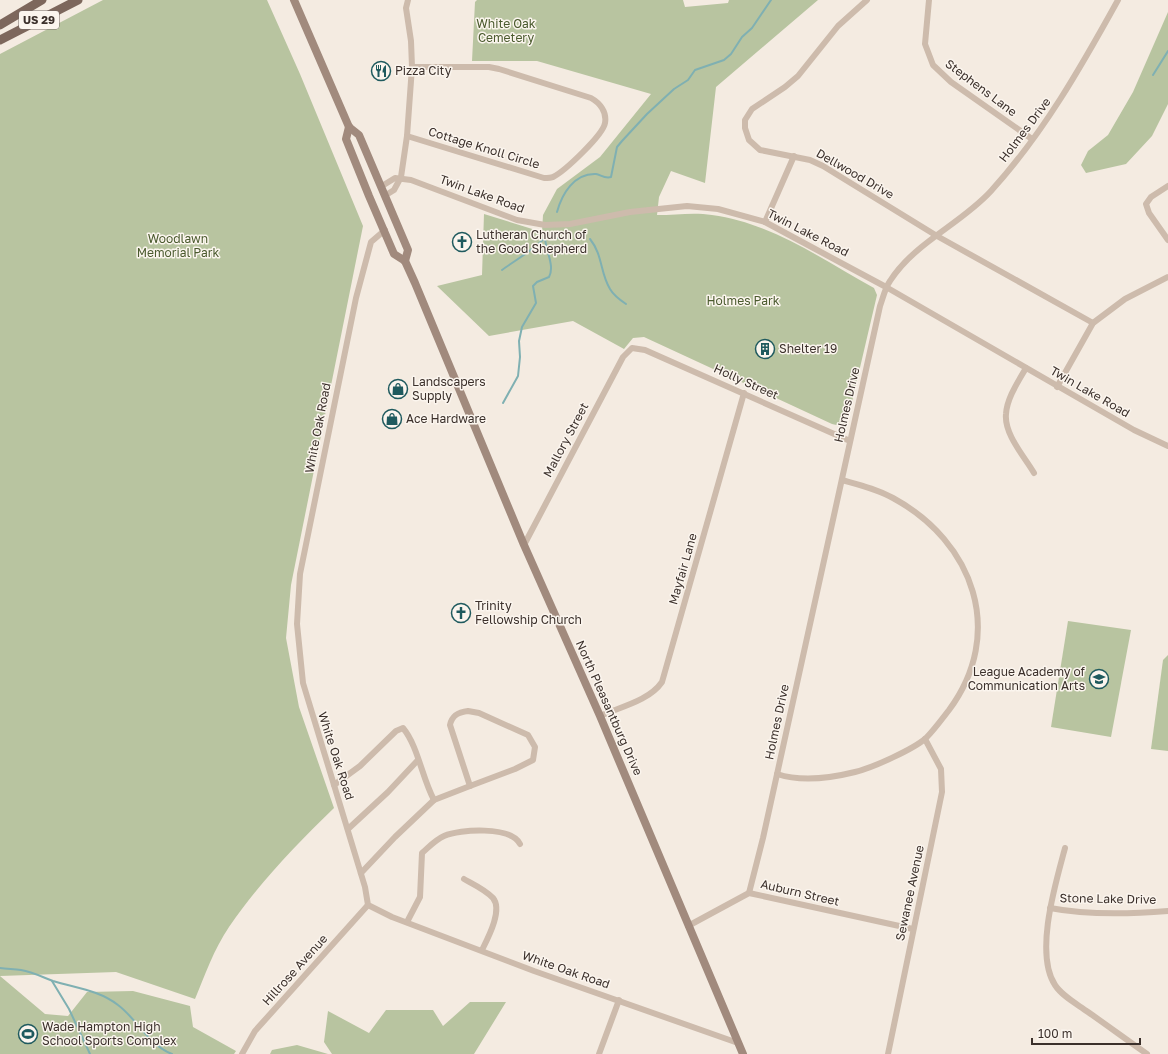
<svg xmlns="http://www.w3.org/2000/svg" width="1168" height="1054" font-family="'Golos Text',sans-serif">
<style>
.green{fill:#b8c4a0}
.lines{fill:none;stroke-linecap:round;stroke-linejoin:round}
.stream{stroke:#7fb0b2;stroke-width:2}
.minor{stroke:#cdbbac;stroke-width:6}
.secondary{stroke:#a18a7d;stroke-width:8}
.primary{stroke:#7d675c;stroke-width:9}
.labels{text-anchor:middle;stroke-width:3;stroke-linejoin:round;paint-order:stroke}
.shield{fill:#fbf5ee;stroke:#756b66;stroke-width:1}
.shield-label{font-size:11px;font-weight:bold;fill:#3b302b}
.park-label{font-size:12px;fill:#4a5a2e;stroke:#fbf5ee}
.poi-label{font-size:12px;fill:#3b302b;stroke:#fbf5ee;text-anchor:start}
.street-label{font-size:12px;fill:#3b302b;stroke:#fbf5ee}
</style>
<rect width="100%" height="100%" fill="#f4ebe1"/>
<!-- green -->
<g class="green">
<path d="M103 0H267L300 74 363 226 291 585 286 638 299 707 334 808C296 845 259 883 229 927 214 949 205 975 195 999L116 972 0 976 45 1014 68 1016 87 992 133 991 190 1006 193 1027 236 1051 234 1054H0V54Z"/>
<path d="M477 0H683L685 7 728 3 729 0H818L716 87 705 183 671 171 659 197 657 215C676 215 694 212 712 215 772 223 823 260 874 288L877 295 847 423 841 426 832 424 644 337 633 338 624 349 573 321 489 336 437 286 482 275 484 214 542 232 543 215 557 189 600 157 651 94 537 61H472L475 2Z"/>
<polygon points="1168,12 1168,104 1152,136 1126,164 1086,173 1081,165 1088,151 1108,135 1133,92"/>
<polygon points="1068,621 1131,630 1111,737 1051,727"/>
<polygon points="1168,655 1168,751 1151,749 1163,660"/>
<polygon points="470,1002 506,1002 474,1054 332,1054 324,1042 328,1011 369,1033 386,1010 433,1010 443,1026"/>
<polygon points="297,1045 328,1054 270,1054 272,1050"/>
</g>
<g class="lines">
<!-- stream -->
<g class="stream">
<polyline points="1153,75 1168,51"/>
<path d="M557 212C562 194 574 173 596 174 601 175 605 179 611 177L617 147 622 141 647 114 674 89 688 80 695 70 724 60 731 54 742 37 752 28 771 0"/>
<polyline points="546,236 557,238"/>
<path d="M590 239C603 255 600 273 610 289 614 296 620 300 626 304"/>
<path d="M502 270C514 261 540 246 547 235"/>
<path d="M503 403 518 376 520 357 519 341 522 327 536 303 533 286 537 282 549 277C555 266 546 252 545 238"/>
<path d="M0 968C7 969 14 969 21 970 33 972 42 977 53 981 75 988 99 990 118 1005 138 1020 148 1045 172 1054"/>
<polyline points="52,981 69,1009 90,1054"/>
</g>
<!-- minor -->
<g class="minor">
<polyline points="867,0 838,26 798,76 785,87 752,109 745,120 745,128 749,140 760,150 810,160 823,166 937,236 1093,323"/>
<polyline points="929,0 925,44 933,65 951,82 1032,139"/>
<path d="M407 136 544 178C547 178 551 178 553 177 565 171 603 135 605 123 607 112 600 103 591 98L499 69 489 67H412"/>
<polyline points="382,186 395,178 411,180 517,220 545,225 570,224 630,212 687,206 718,209 765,222 886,287 1134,430 1168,446"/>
<polyline points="1168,186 1151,197 1146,204 1149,213 1168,240"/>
<polyline points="386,195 394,190 401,177 407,136 412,67 411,41 406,8 408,0"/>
<polyline points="765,222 794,156"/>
<polyline points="385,230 371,242 356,298 300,574 297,624 303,683 365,887 368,905 392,917 534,971 738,1043"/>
<path d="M1026 368C1018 382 1007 398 1006 414 1004 434 1024 456 1034 473"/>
<polyline points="1057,387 1093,323 1125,299 1168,277"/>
<polyline points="524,545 623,357 632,348 645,350 850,441"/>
<path d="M468 711 479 713 528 735 535 747 533 760 515 769 470 786 450 725C452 715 459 712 468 711Z"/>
<path d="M600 716C620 707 649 701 662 682L744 393"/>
<path d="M777 774C801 782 831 778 855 772 872 768 914 749 926 738 934 730 942 719 949 710 1006 633 974 542 893 498 877 489 860 485 842 480"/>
<path d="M334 785 360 766 396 731 403 728C418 746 422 778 434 800"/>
<polyline points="348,829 388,792 418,760"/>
<path d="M1065 848C1056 882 1034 953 1055 985 1062 996 1077 1004 1088 1012 1108 1026 1127 1040 1147 1054"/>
<polyline points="361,873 395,837 434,800 470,786"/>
<path d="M464 879C473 884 486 890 493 898 503 910 488 938 482 950"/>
<path d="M749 893 763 838 880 306C883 298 885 288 890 281 915 242 961 224 991 191 1043 134 1081 67 1118 0"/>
<path d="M1050 908C1086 915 1131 914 1168 911"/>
<path d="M407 922 420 897 422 853C429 847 435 840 444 836 460 829 511 826 520 844"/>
<polyline points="688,926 749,893 913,929"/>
<polyline points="242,1054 255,1031 368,905"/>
<polyline points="599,1054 619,1000"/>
<polyline points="888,1054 942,792 941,769 925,739"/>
</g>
<!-- secondary -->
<g class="secondary">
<polyline points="294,0 349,127 359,135 408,250 405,261"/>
<polyline points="349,127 346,139 369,196 394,254 405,261 415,283 524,545 600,716 743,1054"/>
</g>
<!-- primary -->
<g class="primary">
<polyline points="0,25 42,0"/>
<polyline points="0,40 78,0"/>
</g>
</g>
<!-- icons -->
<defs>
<symbol id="restaurant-ring" viewBox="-11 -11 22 22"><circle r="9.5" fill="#fbf5ee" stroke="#1f5a5e" stroke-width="1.5"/><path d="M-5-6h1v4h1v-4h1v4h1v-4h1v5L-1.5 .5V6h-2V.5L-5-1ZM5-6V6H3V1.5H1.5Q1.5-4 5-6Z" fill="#1f5a5e"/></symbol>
<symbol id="church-ring" viewBox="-11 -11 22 22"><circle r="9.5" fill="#fbf5ee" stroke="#1f5a5e" stroke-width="1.5"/><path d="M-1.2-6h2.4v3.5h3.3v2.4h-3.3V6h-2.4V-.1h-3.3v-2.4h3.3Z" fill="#1f5a5e"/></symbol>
<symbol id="building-ring" viewBox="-11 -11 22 22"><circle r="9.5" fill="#fbf5ee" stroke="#1f5a5e" stroke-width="1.5"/><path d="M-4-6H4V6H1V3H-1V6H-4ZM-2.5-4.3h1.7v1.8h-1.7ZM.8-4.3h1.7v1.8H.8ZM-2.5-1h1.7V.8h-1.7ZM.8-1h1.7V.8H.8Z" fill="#1f5a5e"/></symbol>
<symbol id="shop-ring" viewBox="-11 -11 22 22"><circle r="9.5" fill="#fbf5ee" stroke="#1f5a5e" stroke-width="1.5"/><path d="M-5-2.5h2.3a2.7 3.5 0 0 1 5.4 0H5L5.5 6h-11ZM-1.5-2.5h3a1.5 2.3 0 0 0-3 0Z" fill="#1f5a5e"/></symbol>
<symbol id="school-ring" viewBox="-11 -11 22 22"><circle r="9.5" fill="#fbf5ee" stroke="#1f5a5e" stroke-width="1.5"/><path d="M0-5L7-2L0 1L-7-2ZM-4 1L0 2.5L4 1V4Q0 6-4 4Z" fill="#1f5a5e"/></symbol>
<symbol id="stadium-ring" viewBox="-11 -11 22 22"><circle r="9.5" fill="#fbf5ee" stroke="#1f5a5e" stroke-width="1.5"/><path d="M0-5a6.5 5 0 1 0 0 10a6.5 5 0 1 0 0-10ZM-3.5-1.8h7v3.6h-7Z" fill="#1f5a5e"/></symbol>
</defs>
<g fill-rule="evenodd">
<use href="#restaurant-ring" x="370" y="60" width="22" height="22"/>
<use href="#church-ring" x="451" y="231" width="22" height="22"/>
<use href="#building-ring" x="754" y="338" width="22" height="22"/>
<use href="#shop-ring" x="387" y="378" width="22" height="22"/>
<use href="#shop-ring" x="381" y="408" width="22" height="22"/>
<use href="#church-ring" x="450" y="602" width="22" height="22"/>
<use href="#school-ring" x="1088" y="668" width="22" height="22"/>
<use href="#stadium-ring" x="17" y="1023" width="22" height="22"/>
</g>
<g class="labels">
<!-- shield labels -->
<rect class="shield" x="19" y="11" width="40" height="18" rx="3"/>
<g class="shield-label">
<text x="39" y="24">US 29</text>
</g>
<!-- park labels -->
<g class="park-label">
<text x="506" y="28">White Oak<tspan x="506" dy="14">Cemetery</tspan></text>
<text x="178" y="243">Woodlawn<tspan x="178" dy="14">Memorial Park</tspan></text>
<text x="743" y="305">Holmes Park</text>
</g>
<!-- poi labels -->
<g class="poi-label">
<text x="395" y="75">Pizza City</text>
<text x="476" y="239">Lutheran Church of<tspan x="476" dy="14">the Good Shepherd</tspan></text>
<text x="779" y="353">Shelter 19</text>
<text x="412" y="386">Landscapers<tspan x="412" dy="14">Supply</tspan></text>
<text x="406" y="423">Ace Hardware</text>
<text x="475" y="610">Trinity<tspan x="475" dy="14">Fellowship Church</tspan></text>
<text x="1085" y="676" text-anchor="end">League Academy of<tspan x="1085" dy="14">Communication Arts</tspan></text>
<text x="42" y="1031">Wade Hampton High<tspan x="42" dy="14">School Sports Complex</tspan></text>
</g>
<!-- street labels -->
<g class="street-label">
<text transform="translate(981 88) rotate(37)" y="4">Stephens Lane</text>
<text transform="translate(1025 130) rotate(-53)" y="4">Holmes Drive</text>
<text transform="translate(484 148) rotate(17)" y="4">Cottage Knoll Circle</text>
<text transform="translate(855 174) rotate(30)" y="4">Dellwood Drive</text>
<text transform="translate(482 194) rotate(20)" y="4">Twin Lake Road</text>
<text transform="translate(808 233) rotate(27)" y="4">Twin Lake Road</text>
<text transform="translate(746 382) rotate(24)" y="4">Holly Street</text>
<text transform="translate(1090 392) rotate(30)" y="4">Twin Lake Road</text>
<text transform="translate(847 405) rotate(-77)" y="4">Holmes Drive</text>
<text transform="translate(318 428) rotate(-79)" y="4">White Oak Road</text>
<text transform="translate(566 440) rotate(-62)" y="4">Mallory Street</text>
<text transform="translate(683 569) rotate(-74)" y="4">Mayfair Lane</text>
<text transform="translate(609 708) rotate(66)" y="4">North Pleasantburg Drive</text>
<text transform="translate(777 722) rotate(-78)" y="4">Holmes Drive</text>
<text transform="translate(336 756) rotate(72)" y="4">White Oak Road</text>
<text transform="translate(800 893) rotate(13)" y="4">Auburn Street</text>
<text transform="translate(910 893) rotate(-78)" y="4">Sewanee Avenue</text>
<text transform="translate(1108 899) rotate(1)" y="4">Stone Lake Drive</text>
<text transform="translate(295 970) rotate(-48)" y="4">Hillrose Avenue</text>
<text transform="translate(566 970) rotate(19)" y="4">White Oak Road</text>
</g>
</g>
<!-- scale -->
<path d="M1032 1038v6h108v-6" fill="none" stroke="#3b302b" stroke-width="2"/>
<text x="1038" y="1038" font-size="12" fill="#3b302b" stroke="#fbf5ee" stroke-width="3" paint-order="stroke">100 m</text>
</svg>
